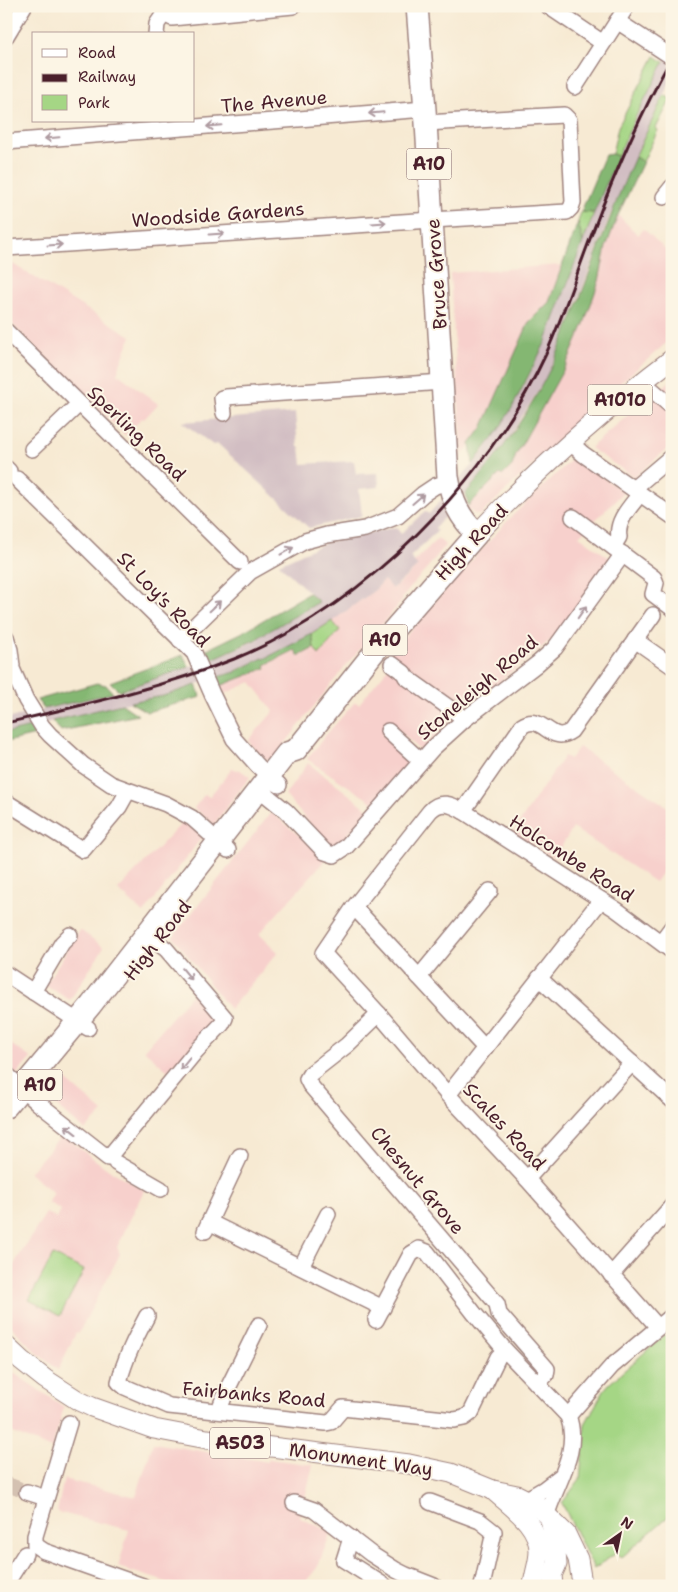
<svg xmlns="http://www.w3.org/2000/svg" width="678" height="1592" font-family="'Shantell Sans',sans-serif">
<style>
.built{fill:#f7d0cc}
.industrial{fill:#d2bec3}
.green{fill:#a5d685;stroke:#787a58}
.forest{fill:#84b772;stroke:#676b4e}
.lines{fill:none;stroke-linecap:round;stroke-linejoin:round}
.minor-tunnel{stroke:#d4c1b1;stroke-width:15;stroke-dasharray:15 8;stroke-linecap:butt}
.minor-casing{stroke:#a0847f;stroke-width:18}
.major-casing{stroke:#a0847f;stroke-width:21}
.highway-casing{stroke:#a0847f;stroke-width:24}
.minor{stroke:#fff;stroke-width:15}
.major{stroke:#fff;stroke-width:19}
.highway{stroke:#fff;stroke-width:21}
.rail{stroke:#4a1f2b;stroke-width:3}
.oneway{stroke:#ae9aa0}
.labels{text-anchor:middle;stroke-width:4;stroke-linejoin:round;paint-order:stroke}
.shield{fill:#fcf5e5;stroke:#7f5f63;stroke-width:1}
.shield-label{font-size:18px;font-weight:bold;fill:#4a1f2b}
.street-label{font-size:19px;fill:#4a1f2b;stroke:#fcf5e5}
</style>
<rect width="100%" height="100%" fill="#fcf5e5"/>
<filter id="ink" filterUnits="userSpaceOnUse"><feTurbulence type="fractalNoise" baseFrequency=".02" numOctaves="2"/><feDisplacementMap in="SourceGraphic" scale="10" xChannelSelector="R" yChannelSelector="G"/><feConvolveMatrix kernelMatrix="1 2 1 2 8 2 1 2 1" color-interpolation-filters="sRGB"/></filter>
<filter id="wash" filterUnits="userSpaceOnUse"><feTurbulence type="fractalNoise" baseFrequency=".0096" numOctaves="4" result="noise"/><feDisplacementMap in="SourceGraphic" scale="20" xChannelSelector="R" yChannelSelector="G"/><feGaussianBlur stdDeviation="1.12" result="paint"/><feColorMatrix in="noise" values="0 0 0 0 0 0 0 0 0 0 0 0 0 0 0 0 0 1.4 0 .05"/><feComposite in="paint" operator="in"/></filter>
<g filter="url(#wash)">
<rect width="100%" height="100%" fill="#f7ead3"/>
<!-- built -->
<g class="built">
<polygon points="618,215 638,235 644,229 672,256 672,338 595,405 480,515 474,514 467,507 500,474 502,475 512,466 516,455 566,365 584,324 599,281 606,247"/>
<polygon points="6,260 131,336 117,373 158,404 144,419 142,418 125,435 6,318"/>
<polygon points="562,265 549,302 529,323 482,428 462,456 450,273"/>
<polygon points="672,380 672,445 634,477 590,448 647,399"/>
<polygon points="573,458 624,492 579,536 611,559 558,634 494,686 429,742 421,752 391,722 382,734 412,762 375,804 307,759 325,736 355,702 359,704 393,662 387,657 431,606 510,518"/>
<polygon points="438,538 445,545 441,551 402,598 403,600 347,664 273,759 265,759 248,741 274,711 251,682 224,694 220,686 265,668 264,665 296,650 299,656 314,648 319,654 340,630 332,621 375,590 384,580 393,589 417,567 414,562"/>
<polygon points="579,747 672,810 672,858 655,882 573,828 554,858 513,832 564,756 570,759"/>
<polygon points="308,763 369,810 336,848 320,835 285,795"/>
<polygon points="232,769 240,770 250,777 214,824 194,808 205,794 209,797"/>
<polygon points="270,814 273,814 327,858 259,934 278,952 230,1009 173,937"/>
<polygon points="184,821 203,836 144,913 118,890"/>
<polygon points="80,930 104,947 70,1000 45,985"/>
<polygon points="192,994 213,1022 168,1071 144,1050"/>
<polygon points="6,1041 31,1058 6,1086"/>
<polygon points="63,1078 103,1112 85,1130 47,1098"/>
<polygon points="63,1134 78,1147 106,1168 144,1190 117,1247 120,1254 78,1334 76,1333 58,1370 37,1353 6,1321 6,1277 46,1213 57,1218 61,1210 48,1202 54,1193 29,1173"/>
<polygon points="6,1368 64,1407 52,1449 6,1430"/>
<polygon points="153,1443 268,1462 269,1459 313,1465 300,1518 331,1532 317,1568 302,1586 179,1586 118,1567 129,1530 57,1512 64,1479 136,1497"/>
</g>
<!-- industrial -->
<g class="industrial">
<polygon points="672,48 672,78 609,217 563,340 545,379 499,454 435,528 437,531 410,557 418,566 392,589 384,580 375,590 327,625 294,644 264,660 263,658 236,670 236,672 228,675 227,674 163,696 122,704 6,733 6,719 122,691 230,652 259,639 259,637 319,602 279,564 327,542 396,527 401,534 425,511 429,514 485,450 524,386 536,362 601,194 618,156 650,88"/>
<polygon points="295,413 298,447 300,447 302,464 354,461 356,474 378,473 379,487 359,489 362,516 309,528 218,444 213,445 182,422"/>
</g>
<!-- green -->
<g class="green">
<polygon points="655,56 664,62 635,118 618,156 612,154 618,127"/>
<polygon points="664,95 671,99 656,128 658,130 643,162 635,157"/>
<polygon points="581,212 594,213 583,242 578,222"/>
<polygon points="332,621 340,630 319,655 314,648 312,634"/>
<polygon points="53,1255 84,1270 60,1316 29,1300"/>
<polygon points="672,1328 672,1513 622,1557 615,1554 594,1569 562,1503 580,1479 585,1424 604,1390 609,1384"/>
</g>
<!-- forest -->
<g class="forest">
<polygon points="612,154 618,156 594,213 581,212 605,155"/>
<path d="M635 157 643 162 618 215 606 247 599 281 584 324 566 365 516 455 512 466 502 476 500 474 468 506 466 493C502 453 531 409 554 361 584 295 605 224 635 157Z"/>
<polygon points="578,222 583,242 546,341 512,408 498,431 473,464 470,444 482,428 529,322 549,302"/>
<polygon points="309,593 319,602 259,637 259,638 210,660 206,650 241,633"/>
<polygon points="312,634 314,648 299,656 295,650 265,665 266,668 220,686 217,677 236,672 236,671 263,658 264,659"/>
<polygon points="183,655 189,667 119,691 110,682"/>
<polygon points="97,683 106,685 113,693 44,709 37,700"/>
<polygon points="196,685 201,697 147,712 130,702 163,696"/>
<polygon points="122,704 138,715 61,731 52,721"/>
<polygon points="31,727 36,735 6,742 6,733"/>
</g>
</g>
<g filter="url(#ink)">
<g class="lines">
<!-- minor-tunnel -->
<polyline class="minor-tunnel" points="6,1484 27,1492"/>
<defs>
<g id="minor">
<polyline points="548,6 603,43"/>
<polyline points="164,14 172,18 293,6"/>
<polyline points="617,21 672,57"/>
<polyline points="156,34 157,24 168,8"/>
<polyline points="6,36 24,6"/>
<polyline points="575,87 627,6"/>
<polyline points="6,142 425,109"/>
<polyline points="664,197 672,187"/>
<polyline points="6,248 432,220 567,212 571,208 573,202 569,120 564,115 426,123"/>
<polyline points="6,331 240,562"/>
<polyline points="643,382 672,407"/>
<polyline points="224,413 222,398 226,397 443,382"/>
<polyline points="571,443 583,454 672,516"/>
<polyline points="32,449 79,404"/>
<polyline points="6,468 9,471"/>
<polyline points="17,479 194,653 212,694 234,739 258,766 279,785"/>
<polyline points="633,489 672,456"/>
<polyline points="573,517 654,578 656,583 653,594 672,608"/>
<path d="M613 547 619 537C616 521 630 507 640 494"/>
<polyline points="6,637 10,650 12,666"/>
<polyline points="180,640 250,572 305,541 327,535 365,529 398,516 423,494 435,486 449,482"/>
<polyline points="635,640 672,666"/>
<polyline points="392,664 404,673 406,677 465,719"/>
<polyline points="13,671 26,700 42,726 50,735 83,765 111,784 166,804 192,818 228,850"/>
<polyline points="388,731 421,761"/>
<polyline points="259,789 286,811 325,852 334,855 346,847 432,749 465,719 537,664 555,648 623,554"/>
<polyline points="6,802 83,850 119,807 128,791"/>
<path d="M463 811 522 726C543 712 550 746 571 731L653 615"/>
<polyline points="354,907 485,1048"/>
<polyline points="661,942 672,927"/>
<polyline points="6,974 88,1028"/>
<polyline points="419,977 490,891"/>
<polyline points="539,978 672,1100"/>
<polyline points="33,992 62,943 70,935"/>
<polyline points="379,1014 347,1045 310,1074 307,1079 310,1085 497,1304 499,1314 547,1369 546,1375 537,1384"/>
<polyline points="6,1074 38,1103 108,1158 196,1051 222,1024 225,1018 166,949 146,934"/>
<polyline points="448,1095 601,900"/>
<polyline points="116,1163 161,1189"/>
<polyline points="527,1179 632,1063"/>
<polyline points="209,1222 383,1308"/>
<polyline points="205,1231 240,1156"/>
<polyline points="301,1267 328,1214"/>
<polyline points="611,1275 672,1206"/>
<path d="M147 1316C136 1337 125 1358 119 1382L125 1387 169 1406 326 1423 331 1422 343 1408 454 1420 464 1418 471 1413 498 1357 505 1350"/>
<path d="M376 1320 411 1254 419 1249 427 1252 474 1313 505 1350 568 1416C581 1450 556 1483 547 1514"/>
<path d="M658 1327 527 1179 448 1095 379 1014 323 953 354 907 430 811C440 800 451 804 463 811L617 910 672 951"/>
<polyline points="219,1410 226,1392 259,1325"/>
<polyline points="568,1416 612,1366 672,1316"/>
<polyline points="69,1423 35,1536 35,1545 44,1551 143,1586"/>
<polyline points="27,1492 46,1498"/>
<polyline points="527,1499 544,1489 561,1476"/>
<polyline points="430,1502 480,1521 494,1532 482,1586"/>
<polyline points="294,1503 314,1510 371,1554 396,1570 406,1575 434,1586"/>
<polyline points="351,1538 344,1560 385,1586"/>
<polyline points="6,1584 25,1554"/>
</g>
<g id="major">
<path d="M477 534C536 471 603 411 672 359"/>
<polyline points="6,1346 21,1360 45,1379 79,1401 92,1407 154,1429 207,1439 409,1464 451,1473 493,1490 517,1495 535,1504 566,1534 578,1559 581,1577"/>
<path d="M493 1490C511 1507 539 1524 539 1551 539 1563 534 1574 533 1586"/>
<polyline points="550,1519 555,1540 557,1564 552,1575 553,1586"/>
</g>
<path id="highway" d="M6 1107 91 1005 287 753 296 750 375 651 477 534C459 517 452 501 448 477L426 123 417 6"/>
</defs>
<!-- minor casing -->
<use href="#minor" class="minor-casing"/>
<!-- major casing -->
<use href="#major" class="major-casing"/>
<!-- highway casing -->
<use href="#highway" class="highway-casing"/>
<!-- minor -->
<use href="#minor" class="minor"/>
<!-- major -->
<use href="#major" class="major"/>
<!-- highway -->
<use href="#highway" class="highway"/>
<!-- rail -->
<path class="rail" d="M6 723C83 705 161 688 234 659 364 607 488 480 546 354 564 314 577 272 593 231 615 172 641 113 672 57"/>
</g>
<!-- one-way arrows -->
<defs><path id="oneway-shaft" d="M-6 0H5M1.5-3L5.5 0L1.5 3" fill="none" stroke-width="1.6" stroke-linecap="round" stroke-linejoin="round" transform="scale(1.25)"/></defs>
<g class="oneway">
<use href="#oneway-shaft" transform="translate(376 113) rotate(175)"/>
<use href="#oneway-shaft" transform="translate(214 126) rotate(175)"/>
<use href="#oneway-shaft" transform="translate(52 138) rotate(175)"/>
<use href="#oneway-shaft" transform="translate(379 223) rotate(-4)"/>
<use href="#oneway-shaft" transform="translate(217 234) rotate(-4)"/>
<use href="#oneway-shaft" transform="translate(55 245) rotate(-4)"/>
<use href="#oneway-shaft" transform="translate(418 499) rotate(-41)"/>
<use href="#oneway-shaft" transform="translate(287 551) rotate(-29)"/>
<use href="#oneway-shaft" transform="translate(215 606) rotate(-44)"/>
<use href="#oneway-shaft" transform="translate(582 612) rotate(-55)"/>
<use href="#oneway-shaft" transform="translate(187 974) rotate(50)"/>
<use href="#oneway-shaft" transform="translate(185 1064) rotate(129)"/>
<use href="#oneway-shaft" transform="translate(71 1130) rotate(-142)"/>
</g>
</g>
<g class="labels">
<!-- shield labels -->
<g class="shield">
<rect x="406.5" y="148.5" width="45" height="31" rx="4"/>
<rect x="587.5" y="384.5" width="65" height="31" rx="4"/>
<rect x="362.5" y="624.5" width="45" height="31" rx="4"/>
<rect x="17.5" y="1069.5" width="45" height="31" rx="4"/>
<rect x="210" y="1427.5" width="60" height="31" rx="4"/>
</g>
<g class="shield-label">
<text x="429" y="170">A10</text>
<text x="620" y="406">A1010</text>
<text x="385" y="646">A10</text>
<text x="40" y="1091">A10</text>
<text x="240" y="1449">A503</text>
</g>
<!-- street labels -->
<g class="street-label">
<text transform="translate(274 101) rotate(-5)" y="7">The Avenue</text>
<text transform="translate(218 214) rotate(-4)" y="7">Woodside Gardens</text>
<text transform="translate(436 274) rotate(-94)" y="7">Bruce Grove</text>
<text transform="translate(137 433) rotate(44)" y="7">Sperling Road</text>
<text transform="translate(471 542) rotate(-47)" y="7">High Road</text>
<text transform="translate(164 599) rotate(46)" y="7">St Loy's Road</text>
<text transform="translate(477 687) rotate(-40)" y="7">Stoneleigh Road</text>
<text transform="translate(572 858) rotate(33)" y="7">Holcombe Road</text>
<text transform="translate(157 940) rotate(-52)" y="7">High Road</text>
<text transform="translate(505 1126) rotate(47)" y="7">Scales Road</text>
<text transform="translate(418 1180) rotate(50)" y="7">Chesnut Grove</text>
<text transform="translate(254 1394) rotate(5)" y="7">Fairbanks Road</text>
<text transform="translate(361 1459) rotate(8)" y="7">Monument Way</text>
</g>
</g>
<!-- margin -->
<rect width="678" height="1592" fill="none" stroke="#fcf5e5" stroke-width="25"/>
<!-- legend -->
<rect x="32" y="32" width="162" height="90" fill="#fcf5e5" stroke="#b59f9b"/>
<rect x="42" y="49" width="25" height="8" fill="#ffffff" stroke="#b59f9b"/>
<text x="78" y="58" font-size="15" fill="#4a1f2b">Road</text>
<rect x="42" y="74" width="25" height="8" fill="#4a1f2b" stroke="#b59f9b"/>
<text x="78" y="82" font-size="15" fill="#4a1f2b">Railway</text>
<rect x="42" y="95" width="25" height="15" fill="#a5d685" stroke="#b59f9b"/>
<text x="78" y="108" font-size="15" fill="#4a1f2b">Park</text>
<!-- north arrow -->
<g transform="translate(620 1534) rotate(33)" stroke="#fcf5e5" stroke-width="4" paint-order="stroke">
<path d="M0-4L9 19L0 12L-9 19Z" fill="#4a1f2b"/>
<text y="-8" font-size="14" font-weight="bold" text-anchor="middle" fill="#4a1f2b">N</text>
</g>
</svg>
